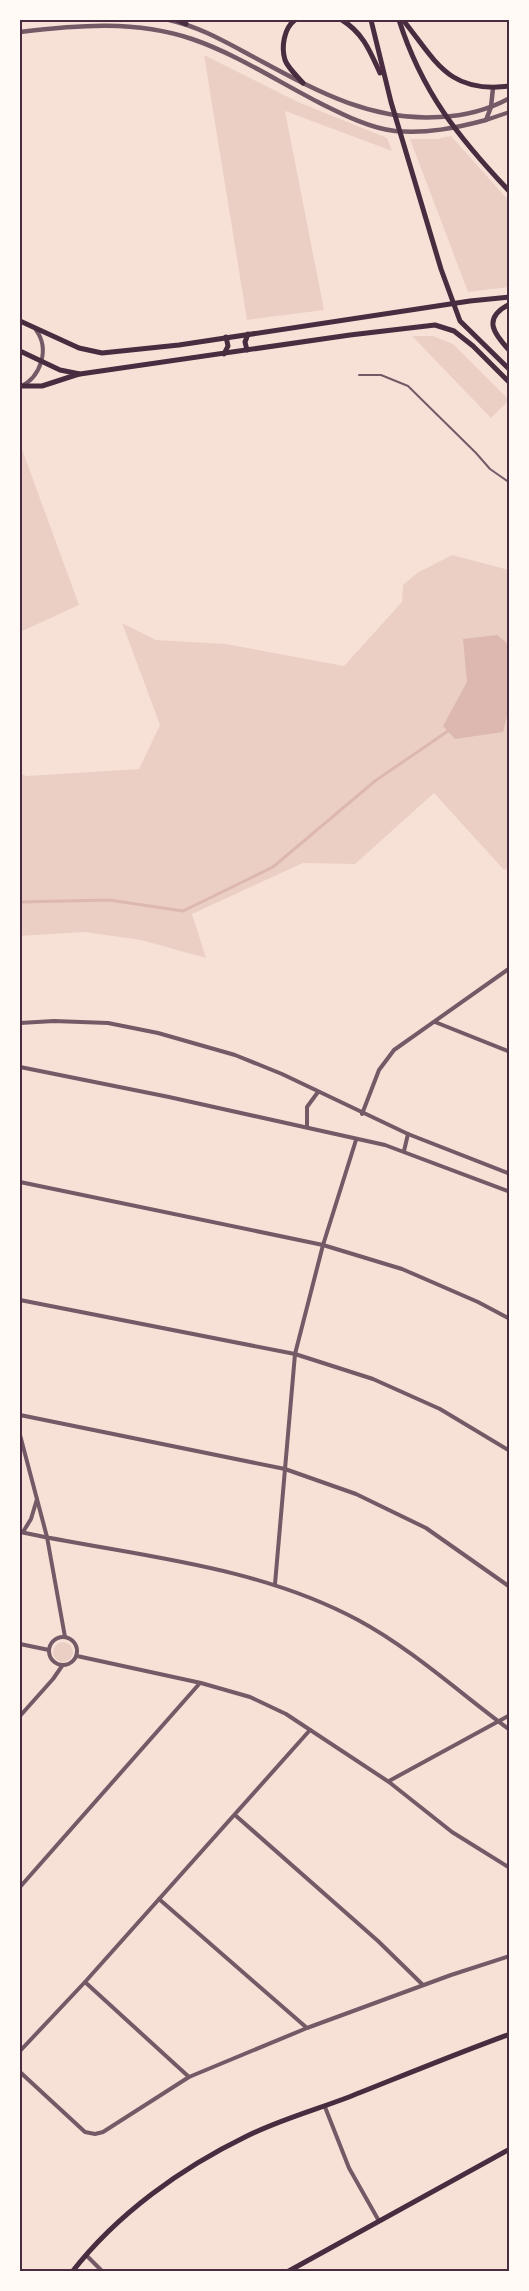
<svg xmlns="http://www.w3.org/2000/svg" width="529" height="2291" font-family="Poppins,sans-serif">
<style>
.green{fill:#ebcfc5}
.water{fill:#dcb8b0}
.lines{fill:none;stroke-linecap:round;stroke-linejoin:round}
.stream{stroke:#dcb8b0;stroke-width:3}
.service{stroke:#755966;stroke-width:2}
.minor{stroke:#755966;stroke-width:4}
.tertiary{stroke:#755966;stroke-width:4.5}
.secondary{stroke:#4a2c40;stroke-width:5}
.neatline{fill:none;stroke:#4a2c40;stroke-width:2}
</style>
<rect width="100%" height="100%" fill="#f7e1d7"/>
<!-- green -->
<g class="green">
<polygon points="204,55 298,102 387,138 392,151 285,111 324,310 247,320"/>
<polygon points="451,136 509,201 509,287 468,292 410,139 437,139"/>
<polygon points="412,336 433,336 453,344 509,400 491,418"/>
<polygon points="20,444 79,605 20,632"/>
<polygon points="452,555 509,570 509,867 504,870 434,793 355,864 303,863 192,914 206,958 141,940 84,932 20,936 20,774 27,776 139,769 160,725 122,623 156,640 226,644 344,666 402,602 403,585 417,573"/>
<circle cx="63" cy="1652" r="10"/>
</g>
<!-- water -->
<polygon class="water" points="497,635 506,642 509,650 509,708 503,732 455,739 443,726 467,682 463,639"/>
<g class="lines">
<!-- stream -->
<polyline class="stream" points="20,902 109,900 183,911 273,867 375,781 448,731"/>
<!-- service -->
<polyline class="service" points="359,375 381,375 408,386 476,453 490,469 510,483"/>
<!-- minor -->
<g class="minor">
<polyline points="486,120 510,112"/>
<path d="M20 387C41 377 50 349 36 330"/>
<polyline points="435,1022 510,1052"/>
<polyline points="20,1023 54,1021 108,1023 158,1033 235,1055 282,1074 408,1134 510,1174"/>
<polyline points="20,1067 169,1097 385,1145 510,1192"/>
<polyline points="362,1114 379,1070 394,1050 510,968"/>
<polyline points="307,1127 307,1107 318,1092"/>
<polyline points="404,1151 408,1134"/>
<polyline points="20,1182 323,1245 402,1269 478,1302 510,1319"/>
<polyline points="20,1300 295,1354 373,1379 440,1409 510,1451"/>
<polyline points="20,1415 285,1469 356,1494 426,1528 510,1587"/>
<polyline points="20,1435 47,1537 65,1637"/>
<path d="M20 1532C133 1556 254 1564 358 1620 412 1649 461 1694 510 1730"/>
<polyline points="23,1532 31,1519 37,1499"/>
<polyline points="275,1584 295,1354 323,1245 356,1140"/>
<circle cx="63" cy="1651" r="14"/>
<polyline points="20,1644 49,1650"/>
<polyline points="77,1656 201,1683 250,1697 286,1714 389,1782 452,1832 510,1868"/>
<polyline points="20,1716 53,1679 62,1666"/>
<polyline points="389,1781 510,1715"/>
<polyline points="235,1815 378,1941 423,1985"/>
<polyline points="20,1887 200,1683"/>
<polyline points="159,1899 307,2028"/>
<polyline points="85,1982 189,2077"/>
<polyline points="20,2051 85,1982 310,1730"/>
<polyline points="20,2072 85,2132 95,2134 103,2132 189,2077 307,2028 451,1975 510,1956"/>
<polyline points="325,2107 349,2168 379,2221"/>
<polyline points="86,2255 103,2272"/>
</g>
<!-- tertiary -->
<g class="tertiary">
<path d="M169 20C197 26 222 40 248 54 310 87 367 122 440 117 464 116 488 110 510 98"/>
<path d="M20 32C77 25 136 20 192 39 236 54 277 81 318 102 342 114 369 128 395 131 426 134 456 128 486 120L491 107 493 88"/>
</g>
<!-- secondary -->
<g class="secondary">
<polyline points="177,20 186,24"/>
<path d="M295 20C284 28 281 47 285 60 288 68 297 76 303 83"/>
<path d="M342 20C363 33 370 51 380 73"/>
<polyline points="371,20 391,102 441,269 460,321 510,370"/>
<path d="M399 20C422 92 458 137 510 192"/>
<path d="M403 20C436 61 448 94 510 86"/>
<path d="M510 304C482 318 493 333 510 351"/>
<polyline points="20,321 79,348 102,353 179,345 470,301 510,297"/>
<polyline points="247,350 245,342 248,334"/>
<polyline points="20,351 60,370 80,374 350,335 435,325 454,331 473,346 510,383"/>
<polyline points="224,354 228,346 226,337"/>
<polyline points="22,386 42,386 79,374"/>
<path d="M72 2272C117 2214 181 2168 247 2136 279 2120 315 2110 349 2097 402 2076 455 2054 510 2034"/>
<polyline points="287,2272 510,2149"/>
</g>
</g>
<!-- border -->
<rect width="529" height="2291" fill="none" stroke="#fffaf5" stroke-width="42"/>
<rect x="21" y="21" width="487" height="2249" class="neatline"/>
</svg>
